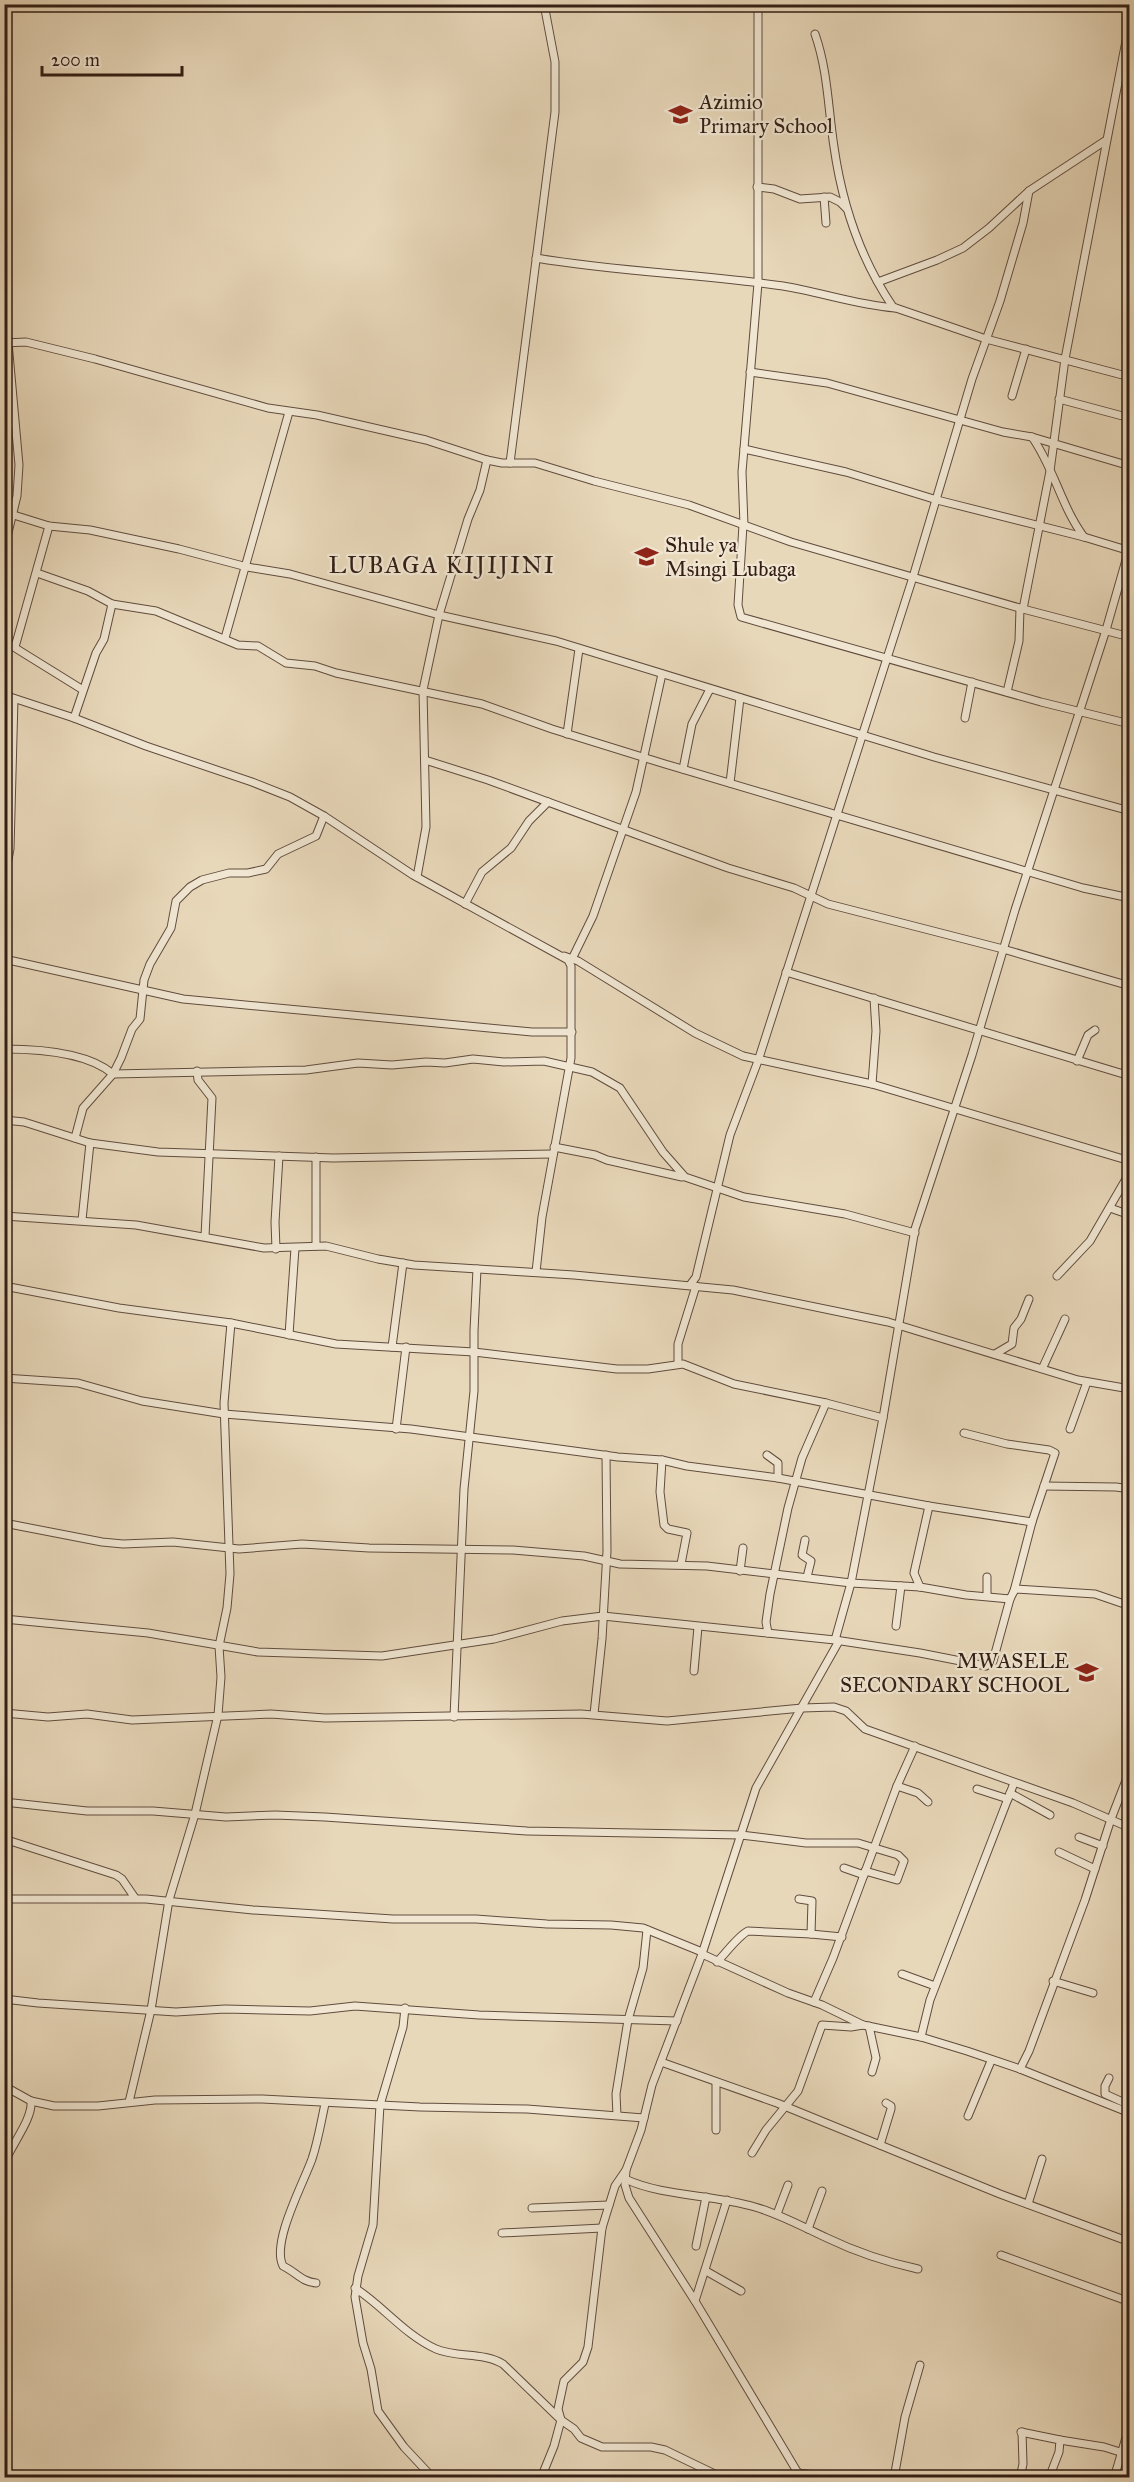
<svg xmlns="http://www.w3.org/2000/svg" width="1134" height="2482" font-family="'IM FELL Great Primer',serif">
<style>
.lines{fill:none;stroke-linecap:round;stroke-linejoin:round}
.minor-casing{stroke:#604c3e;stroke-width:9}
.minor{stroke:#f0e6d2;stroke-width:7}
.labels{text-anchor:middle;stroke-width:4.5;stroke-linejoin:round;paint-order:stroke}
.poi-label{font-size:21px;fill:#331e15;stroke:#f0e6d2;text-anchor:start}
.quarter-label{font-size:24px;letter-spacing:1.5px;fill:#331e15;stroke:#f0e6d2}
</style>
<rect width="100%" height="100%" fill="#e8d8ba"/>
<filter id="stains"><feTurbulence type="fractalNoise" baseFrequency=".00333" numOctaves="4"/><feColorMatrix values="0 0 0 0 .2 0 0 0 0 .09 0 0 0 0 .02 0 0 0 .5 -.17"/></filter>
<radialGradient id="worn" r=".72"><stop offset=".6" stop-color="#630" stop-opacity="0"/><stop offset="1" stop-color="#630" stop-opacity=".3"/></radialGradient>
<g class="lines">
<defs>
<g id="minor">
<path d="M815 34C828 71 828 108 834 147 842 203 861 260 893 307L986 339 1130 377"/>
<polyline points="757,187 774,189 800,199 830,197 840,202 846,208"/>
<polyline points="824,197 826,223"/>
<path d="M536 258C618 272 701 274 783 286 820 292 857 305 895 308"/>
<polyline points="878,282 937,260 963,248 989,228 1029,191 1105,141"/>
<polyline points="4,298 19,465 17,496 4,549"/>
<polyline points="4,343 26,342 95,359 268,408 317,415 426,440 487,460 502,463 535,463 594,481 689,505 791,542 1023,609 1130,637"/>
<polyline points="750,372 827,383 1003,432 1032,437 1130,466"/>
<polyline points="1012,396 1026,349"/>
<polyline points="1059,399 1130,418"/>
<path d="M1032 437C1054 468 1061 506 1084 537"/>
<polyline points="744,449 846,472 937,500 1084,537 1130,551"/>
<polyline points="510,463 555,112 555,62 544,4"/>
<polyline points="4,512 49,526 90,530 179,549 247,567 290,574 439,615 556,641 934,757 1130,811"/>
<polyline points="743,525 738,605 741,617 1041,702 1130,724"/>
<polyline points="744,525 742,472 758,283 758,4"/>
<polyline points="37,573 88,591 112,604 156,611 238,645 258,646 286,663 315,666 336,673 482,704 552,729 665,764 1083,888 1130,898"/>
<polyline points="1023,609 1050,471 1065,359 1130,20"/>
<polyline points="225,638 289,412"/>
<polyline points="4,641 83,690"/>
<polyline points="15,647 49,526"/>
<polyline points="1007,692 1019,641 1020,608"/>
<polyline points="4,695 74,718 146,746 252,782 290,797 324,816 413,875 568,960 571,966 571,1058 542,1217 536,1272"/>
<polyline points="74,718 96,653 104,639 112,604"/>
<polyline points="965,718 972,682"/>
<polyline points="567,734 579,649"/>
<polyline points="425,760 488,780 728,868 794,888 828,904 1003,949 1130,986"/>
<polyline points="683,769 692,724 710,689"/>
<polyline points="730,783 740,698"/>
<polyline points="417,877 426,827 423,690 439,615 468,519 480,490 487,460"/>
<polyline points="4,881 10,849 14,699"/>
<polyline points="465,904 482,872 511,848 529,821 548,802"/>
<polyline points="564,956 578,961 695,1033 743,1056 872,1084 1130,1161"/>
<polyline points="4,959 183,999 532,1032 572,1032"/>
<polyline points="572,959 593,916 636,792 662,674"/>
<polyline points="786,972 1130,1076"/>
<path d="M4 1049C37 1049 87 1052 113 1074L306 1070 358 1063 392 1065 426 1062 445 1063 473 1059 504 1062 544 1061 592 1072 620 1088 663 1152 685 1177 744 1197 845 1214 915 1233"/>
<polyline points="1077,1061 1088,1035 1095,1030"/>
<polyline points="197,1071 198,1080 212,1098 205,1236"/>
<polyline points="872,1084 876,1031 874,998"/>
<polyline points="4,1120 24,1122 90,1143 158,1152 333,1158 553,1154"/>
<polyline points="75,1138 83,1108 113,1074 121,1058 132,1029 140,1019 144,980 150,964 171,928 176,901 190,887 202,880 229,873 248,873 266,869 278,854 316,836 324,816"/>
<polyline points="554,1147 595,1155 607,1160 682,1177"/>
<polyline points="1110,1208 1130,1215"/>
<polyline points="4,1216 136,1225 264,1248 326,1246 378,1259 414,1265 574,1275 733,1290 888,1322 1078,1380 1130,1389"/>
<polyline points="82,1220 90,1143"/>
<polyline points="316,1246 316,1157"/>
<polyline points="276,1249 275,1222 279,1156"/>
<polyline points="1057,1276 1090,1241 1130,1172"/>
<polyline points="690,1285 696,1277 730,1135 758,1061 913,577 972,379 1000,301 1023,223 1029,191"/>
<polyline points="4,1286 119,1308 231,1323 336,1344 474,1352 617,1369 648,1369 683,1364 734,1384 826,1403 802,1458 788,1508 770,1594 766,1622 768,1633"/>
<polyline points="289,1335 295,1248"/>
<polyline points="392,1347 403,1263"/>
<polyline points="995,1354 1012,1344 1014,1328 1021,1319 1029,1299"/>
<polyline points="678,1364 678,1344 696,1286"/>
<polyline points="1043,1367 1065,1319"/>
<polyline points="4,1378 78,1383 142,1401 224,1414 411,1429 618,1457 662,1460 687,1466 778,1478 929,1506 1032,1522"/>
<polyline points="826,1403 883,1418"/>
<polyline points="396,1429 406,1347"/>
<polyline points="1070,1429 1087,1382"/>
<polyline points="964,1433 1007,1444 1049,1450 1055,1453 1032,1522 1014,1591"/>
<polyline points="767,1455 778,1463 778,1478"/>
<polyline points="662,1460 660,1492 664,1525 668,1529 687,1533 681,1564"/>
<polyline points="1044,1486 1116,1487 1130,1489"/>
<polyline points="4,1523 102,1542 123,1544 173,1542 239,1549 302,1544 369,1548 513,1550 584,1556 620,1564 707,1566 851,1583 920,1587 966,1595 1010,1599"/>
<polyline points="805,1540 802,1555 811,1561 807,1577"/>
<polyline points="740,1571 743,1548"/>
<polyline points="987,1577 987,1596"/>
<polyline points="920,1587 914,1573 929,1506"/>
<polyline points="4,1619 148,1633 258,1652 382,1656 494,1639 562,1621 603,1616 835,1640 920,1653 986,1666 993,1661 1010,1599 1015,1589 1095,1594 1130,1606"/>
<polyline points="896,1626 901,1586"/>
<polyline points="835,1640 851,1583 883,1418 915,1229 972,1055 1015,910 1106,630 1130,546"/>
<polyline points="694,1671 698,1627"/>
<polyline points="4,1713 48,1717 87,1714 132,1720 271,1714 325,1718 581,1714 667,1721 802,1708 834,1707 846,1711 865,1729 1073,1803 1130,1828"/>
<polyline points="594,1714 602,1639 607,1551 606,1455"/>
<polyline points="454,1717 464,1489 474,1391 474,1331 477,1269"/>
<polyline points="897,1786 918,1793 928,1802"/>
<polyline points="977,1789 1008,1799"/>
<polyline points="1010,1793 1050,1815"/>
<polyline points="4,1802 87,1811 153,1811 226,1817 275,1815 325,1817 527,1831 741,1835 806,1843 858,1843 898,1855 904,1861 897,1880 865,1871"/>
<polyline points="1079,1837 1103,1846"/>
<polyline points="4,1839 116,1875 122,1879 135,1898"/>
<polyline points="1059,1852 1095,1869"/>
<polyline points="844,1868 864,1875"/>
<polyline points="4,1899 146,1899 253,1910 393,1919 476,1919 547,1924 611,1925 643,1928 702,1952"/>
<polyline points="799,1899 812,1901 811,1934 842,1937"/>
<polyline points="702,1954 788,1993 822,2005 863,2025 921,2037 967,2051 1020,2069 1130,2113"/>
<path d="M717 1962C726 1953 738 1936 748 1931L811 1934"/>
<polyline points="902,1974 935,1986"/>
<polyline points="1053,1981 1093,1993"/>
<polyline points="4,1999 38,2003 176,2012 225,2009 310,2011 355,2006 479,2015 677,2021"/>
<polyline points="814,2002 833,1958 897,1786 915,1746"/>
<polyline points="405,2008 403,2027 380,2105 373,2225 358,2276 355,2297 363,2343 371,2369 378,2411 404,2447 433,2478"/>
<polyline points="869,2026 876,2058 872,2072"/>
<polyline points="921,2037 930,2000 1014,1783"/>
<polyline points="661,2062 777,2103 1000,2194 1130,2242"/>
<polyline points="1020,2069 1029,2051 1085,1900 1111,1819 1130,1770"/>
<polyline points="1109,2078 1105,2086 1105,2094 1125,2103"/>
<polyline points="716,2082 716,2130"/>
<polyline points="4,2086 31,2101 54,2106 98,2106 155,2100 262,2099 420,2107 527,2109 644,2118"/>
<polyline points="129,2102 151,2010 169,1900 195,1814 218,1715 221,1677 219,1646 227,1608 230,1574 224,1403 231,1323"/>
<polyline points="1124,2108 1130,2091"/>
<polyline points="617,2115 616,2094 628,2020 643,1968 647,1930"/>
<polyline points="968,2116 991,2061"/>
<polyline points="880,2145 891,2109 891,2106 886,2103"/>
<polyline points="752,2153 766,2130 798,2091 822,2025 851,2027 863,2025"/>
<path d="M4 2164C11 2145 33 2119 31 2101"/>
<path d="M625 2179C664 2197 712 2194 755 2207 780 2214 803 2227 827 2238 856 2252 886 2262 918 2269"/>
<polyline points="1028,2204 1042,2159"/>
<polyline points="532,2208 609,2205"/>
<polyline points="777,2214 788,2185"/>
<polyline points="808,2229 822,2191"/>
<polyline points="502,2233 602,2228"/>
<polyline points="696,2246 706,2197"/>
<polyline points="1001,2255 1130,2302"/>
<polyline points="706,2271 741,2291"/>
<path d="M316 2283C302 2282 296 2272 283 2266 271 2243 303 2184 312 2159 318 2141 321 2122 325 2104"/>
<path d="M355 2288C383 2306 405 2335 436 2349 457 2358 483 2352 503 2364L561 2420 574 2429 581 2438 602 2447H651L665 2450 723 2478"/>
<polyline points="695,2301 727,2200"/>
<polyline points="1021,2432 1060,2440 1059,2452 1049,2478"/>
<polyline points="1060,2440 1104,2447 1120,2452"/>
<polyline points="1021,2472 1034,2478"/>
<polyline points="798,2473 838,2478"/>
<polyline points="541,2478 554,2446 561,2420 558,2409 564,2381 583,2362 588,2347 602,2228 615,2186 626,2170"/>
<polyline points="801,2478 695,2301 629,2198 625,2185 626,2170 641,2130 652,2085 702,1954 756,1788 839,1641"/>
<polyline points="894,2478 905,2417 920,2365"/>
<polyline points="1020,2478 1023,2464 1022,2432"/>
<polyline points="1114,2478 1130,2424"/>
</g>
</defs>
<!-- minor casing -->
<use href="#minor" class="minor-casing"/>
<!-- minor -->
<use href="#minor" class="minor"/>
</g>
<!-- icons -->
<defs>
<symbol id="school-bare" viewBox="-9 -9 18 18"><path d="M0-5L7-2L0 1L-7-2ZM-4 1L0 2.5L4 1V4Q0 6-4 4Z" fill="#8f2418" stroke="#f0e6d2" stroke-width="2.5" paint-order="stroke"/></symbol>
</defs>
<g fill-rule="evenodd">
<use href="#school-bare" x="664" y="98" width="33" height="33"/>
<use href="#school-bare" x="630" y="540" width="33" height="33"/>
<use href="#school-bare" x="1070" y="1656" width="33" height="33"/>
</g>
<g class="labels">
<!-- poi labels -->
<g class="poi-label">
<text x="699" y="109">Azimio<tspan x="699" dy="24">Primary School</tspan></text>
<text x="665" y="552">Shule ya<tspan x="665" dy="24">Msingi Lubaga</tspan></text>
<text x="1069" y="1668" text-anchor="end">MWASELE<tspan x="1069" dy="24">SECONDARY SCHOOL</tspan></text>
</g>
<!-- quarter labels -->
<g class="quarter-label">
<text x="442" y="573">LUBAGA KIJIJINI</text>
</g>
</g>
<!-- margin -->
<rect width="1134" height="2482" fill="none" stroke="#e8d8ba" stroke-width="24"/>
<rect x="6" y="6" width="1122" height="2470" fill="none" stroke="#331e15" stroke-width="3"/>
<rect x="12" y="12" width="1110" height="2458" fill="none" stroke="#331e15" stroke-width="1.5"/>
<!-- scale -->
<path d="M42 66v9h140v-9" fill="none" stroke="#331e15" stroke-width="3"/>
<text x="51" y="66" font-size="18" fill="#331e15" stroke="#f0e6d2" stroke-width="4.5" paint-order="stroke">200 m</text>
<rect width="100%" height="100%" filter="url(#stains)"/>
<rect width="100%" height="100%" fill="url(#worn)"/>
</svg>
